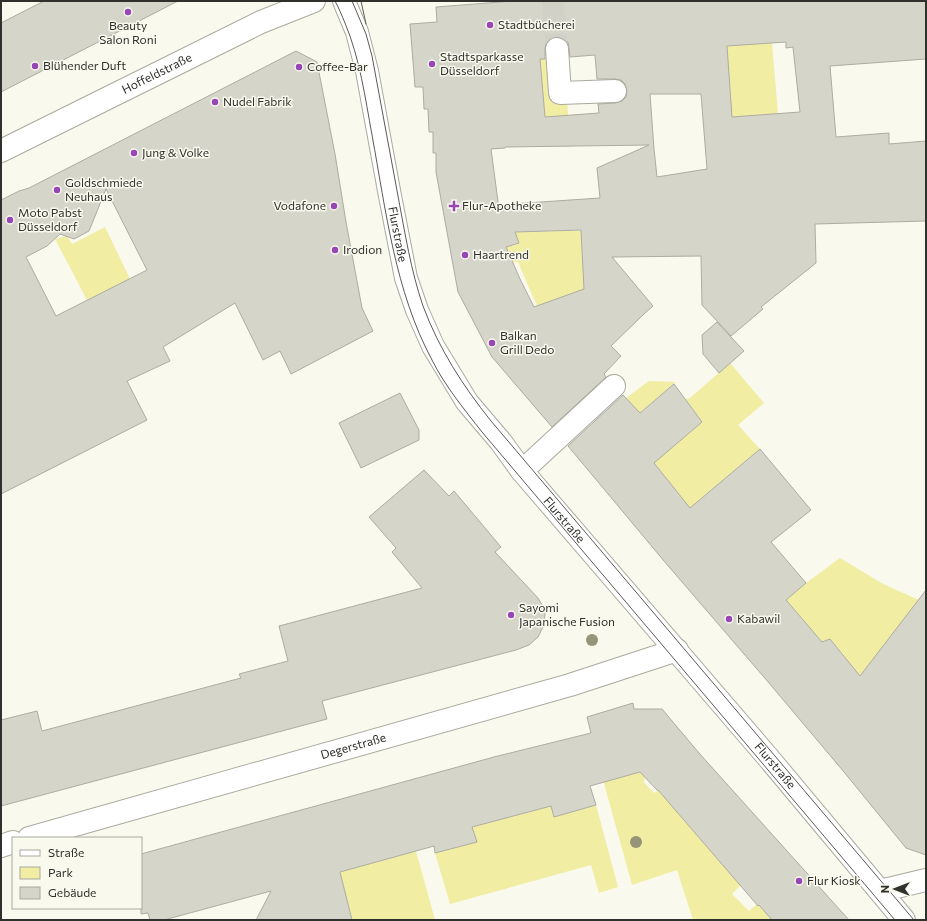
<svg xmlns="http://www.w3.org/2000/svg" width="927" height="921" font-family="Commissioner,sans-serif">
<style>
.green{fill:#f1eda3}
.building{fill:#d5d5ca;stroke:#adaca2;fill-rule:evenodd}
.lines{fill:none;stroke-linecap:round;stroke-linejoin:round}
.minor-tunnel{stroke:#d2d1c7;stroke-width:22;stroke-dasharray:22 11;stroke-linecap:butt}
.minor-casing{stroke:#aaaa9f;stroke-width:24}
.minor{stroke:#fff;stroke-width:22}
.tram{stroke:#5b5a55;stroke-width:1}
.tree{fill:#979578}
.poi-dot{fill:#9746b5;stroke:#faf9ee;stroke-width:1.5}
.labels{text-anchor:middle;stroke-width:3;stroke-linejoin:round;paint-order:stroke}
.poi-label{font-size:12px;fill:#30302c;stroke:#faf9ee;text-anchor:start}
.street-label{font-size:12px;fill:#30302c;stroke:#faf9ee}
</style>
<rect width="100%" height="100%" fill="#faf9ee"/>
<!-- green -->
<g class="green">
<polygon points="772,43 778,114 732,117 727,46"/>
<polygon points="564,48 570,147 558,146 545,117 532,60 550,58"/>
<polygon points="105,227 130,279 87,300 55,239 67,236 72,244"/>
<polygon points="612,230 613,246 582,249 583,269 596,284 579,291 544,320 532,295 518,262 498,264 503,259 513,257 501,256 492,251 518,244 515,232"/>
<polygon points="730,363 764,403 738,425 760,449 699,500 696,517 647,453 671,448 702,422 685,399 690,398"/>
<polygon points="649,381 676,382 624,426 626,398"/>
<polygon points="840,558 883,584 919,600 864,671 849,688 844,655 830,639 814,645 810,628 786,600 806,583"/>
<polygon points="646,771 644,782 654,793 658,790 741,885 732,894 749,911 758,903 772,920 693,920 677,870 632,885 602,776"/>
<polygon points="596,805 618,887 599,893 591,865 450,904 435,853 476,842 472,827 551,806 554,817"/>
<polygon points="416,851 435,920 352,920 343,886 323,890 319,878"/>
</g>
<!-- building -->
<g class="building">
<polygon points="44,1 178,1 1,92 1,23"/>
<path d="M513 1H926V59L830 66 836 137 889 133V144L926 141V221L815 224 816 263 761 307 763 309 731 336 702 305 701 256 612 257 653 306 644 314 611 346 621 356 604 374 606 377 552 427 492 357 458 292 436 172V153H433V132H429L428 109H424L423 87H415L410 24 437 22 436 7ZM557 37 563 38 568 42 569 48 570 57 595 55 597 79H615L621 80 625 84 627 91 626 97 622 101 615 103 598 104 599 113 545 117 540 59H545V49L546 43 550 38ZM786 42V48L793 47 800 112 732 117 727 46ZM650 94H701L707 169 657 177 654 149ZM649 145 597 168 600 198 511 204 499 209 491 149 505 148V147ZM581 230 584 289 534 307 520 279 506 247 519 243 515 232Z"/>
<path d="M296 51 317 62 335 154 346 222 362 308 373 331 291 374 280 351 263 360 235 303 163 347 170 361 127 381 147 420 1 494V200L19 191 29 188ZM106 189 147 270 56 316 26 257 47 246 60 234 74 239 89 231Z"/>
<polygon points="717,322 744,351 719,373 703,354 702,335"/>
<polygon points="674,384 702,422 654,463 690,508 760,449 811,510 771,542 806,583 786,600 822,642 830,639 860,676 926,590 926,855 906,848 844,772 769,683 664,561 568,446 623,395 640,413"/>
<polygon points="400,393 419,430 419,440 361,468 339,423"/>
<polygon points="424,470 449,496 454,491 501,547 495,552 538,598 542,605 545,614 544,625 538,637 529,645 516,650 322,701 327,719 1,806 1,720 37,711 42,731 241,678 239,674 288,661 279,626 422,588 392,552 396,548 369,517"/>
<polygon points="633,703 634,709 662,709 699,753 849,920 772,920 759,905 758,906 658,790 657,790 640,772 590,786 596,805 554,817 551,806 472,827 477,842 435,853 434,846 340,872 352,920 256,920 271,891 164,920 150,920 148,913 141,914 141,854 494,757 591,733 587,717"/>
</g>
<g class="lines">
<!-- minor-tunnel -->
<polyline class="minor-tunnel" points="553,1 557,49"/>
<defs>
<g id="minor">
<path id="s1" d="M344 1 357 32 367 71 390 196 406 278 417 310 433 346 467 402 501 442 522 471 766 755 904 920"/>
<polyline points="557,49 560,93 615,91"/>
<path id="s2" d="M1 151 261 22 314 1"/>
<polyline points="522,471 614,386"/>
<path id="s3" d="M29 838 570 685 677 650"/>
<polyline points="1,846 13,842"/>
<polyline points="880,891 926,880"/>
</g>
</defs>
<!-- minor casing -->
<use href="#minor" class="minor-casing"/>
<!-- minor -->
<use href="#minor" class="minor"/>
<!-- tram -->
<g class="tram">
<path d="M335 1C339 8 342 16 345 23 360 59 365 97 372 135 386 211 395 291 432 360 445 386 464 409 482 432L895 920"/>
<path d="M352 1 366 34 372 56C381 103 389 149 398 196 405 233 411 271 423 306 439 349 463 386 491 421L914 920"/>
<polyline points="361,1 366,24"/>
</g>
</g>
<!-- trees -->
<g class="tree">
<circle cx="592" cy="640" r="6"/>
<circle cx="636" cy="842" r="6"/>
</g>
<!-- markers -->
<g class="poi-dot">
<circle cx="128" cy="12" r="4"/>
<circle cx="490" cy="25" r="4"/>
<circle cx="432" cy="64" r="4"/>
<circle cx="35" cy="66" r="4"/>
<circle cx="299" cy="67" r="4"/>
<circle cx="215" cy="102" r="4"/>
<circle cx="134" cy="153" r="4"/>
<circle cx="57" cy="190" r="4"/>
<circle cx="334" cy="206" r="4"/>
<path d="M452 200h4v4h4v4h-4v4h-4v-4h-4v-4h4z"/>
<circle cx="10" cy="220" r="4"/>
<circle cx="335" cy="250" r="4"/>
<circle cx="465" cy="255" r="4"/>
<circle cx="492" cy="343" r="4"/>
<circle cx="511" cy="615" r="4"/>
<circle cx="729" cy="619" r="4"/>
<circle cx="799" cy="881" r="4"/>
</g>
<g class="labels">
<!-- poi labels -->
<g class="poi-label">
<text x="498" y="29">Stadtbücherei</text>
<text x="128" y="30" text-anchor="middle">Beauty<tspan x="128" dy="14">Salon Roni</tspan></text>
<text x="440" y="61">Stadtsparkasse<tspan x="440" dy="14">Düsseldorf</tspan></text>
<text x="43" y="70">Blühender Duft</text>
<text x="307" y="71">Coffee-Bar</text>
<text x="223" y="106">Nudel Fabrik</text>
<text x="142" y="157">Jung &amp; Volke</text>
<text x="65" y="187">Goldschmiede<tspan x="65" dy="14">Neuhaus</tspan></text>
<text x="326" y="210" text-anchor="end">Vodafone</text>
<text x="462" y="210">Flur-Apotheke</text>
<text x="18" y="217">Moto Pabst<tspan x="18" dy="14">Düsseldorf</tspan></text>
<text x="343" y="254">Irodion</text>
<text x="473" y="259">Haartrend</text>
<text x="500" y="340">Balkan<tspan x="500" dy="14">Grill Dedo</tspan></text>
<text x="519" y="612">Sayomi<tspan x="519" dy="14">Japanische Fusion</tspan></text>
<text x="737" y="623">Kabawil</text>
<text x="807" y="885">Flur Kiosk</text>
</g>
<!-- street labels -->
<g class="street-label">
<text dy="4" stroke="none"><textPath href="#s2" startOffset="174">Hoffeldstraße</textPath></text>
<text dy="4" stroke="none"><textPath href="#s1" startOffset="240">Flurstraße</textPath></text>
<text dy="4" stroke="none"><textPath href="#s1" startOffset="576">Flurstraße</textPath></text>
<text dy="4" stroke="none"><textPath href="#s3" startOffset="337">Degerstraße</textPath></text>
<text dy="4" stroke="none"><textPath href="#s1" startOffset="900">Flurstraße</textPath></text>
</g>
</g>
<!-- border -->
<rect width="927" height="921" fill="none" stroke="#30302c" stroke-width="4"/>
<!-- legend -->
<rect x="12" y="837" width="130" height="72" fill="#faf9ee" stroke="#a9a9a0"/>
<rect x="20" y="850" width="20" height="6" fill="#ffffff" stroke="#a9a9a0"/>
<text x="48" y="857" font-size="12" fill="#30302c">Straße</text>
<rect x="20" y="867" width="20" height="12" fill="#f1eda3" stroke="#a9a9a0"/>
<text x="48" y="877" font-size="12" fill="#30302c">Park</text>
<rect x="20" y="887" width="20" height="12" fill="#d5d5ca" stroke="#a9a9a0"/>
<text x="48" y="897" font-size="12" fill="#30302c">Gebäude</text>
<!-- north arrow -->
<g transform="translate(895 889) rotate(270)" stroke="#faf9ee" stroke-width="3" paint-order="stroke">
<path d="M0-3L7 15L0 10L-7 15Z" fill="#30302c"/>
<text y="-6" font-size="11" font-weight="bold" text-anchor="middle" fill="#30302c">N</text>
</g>
</svg>
